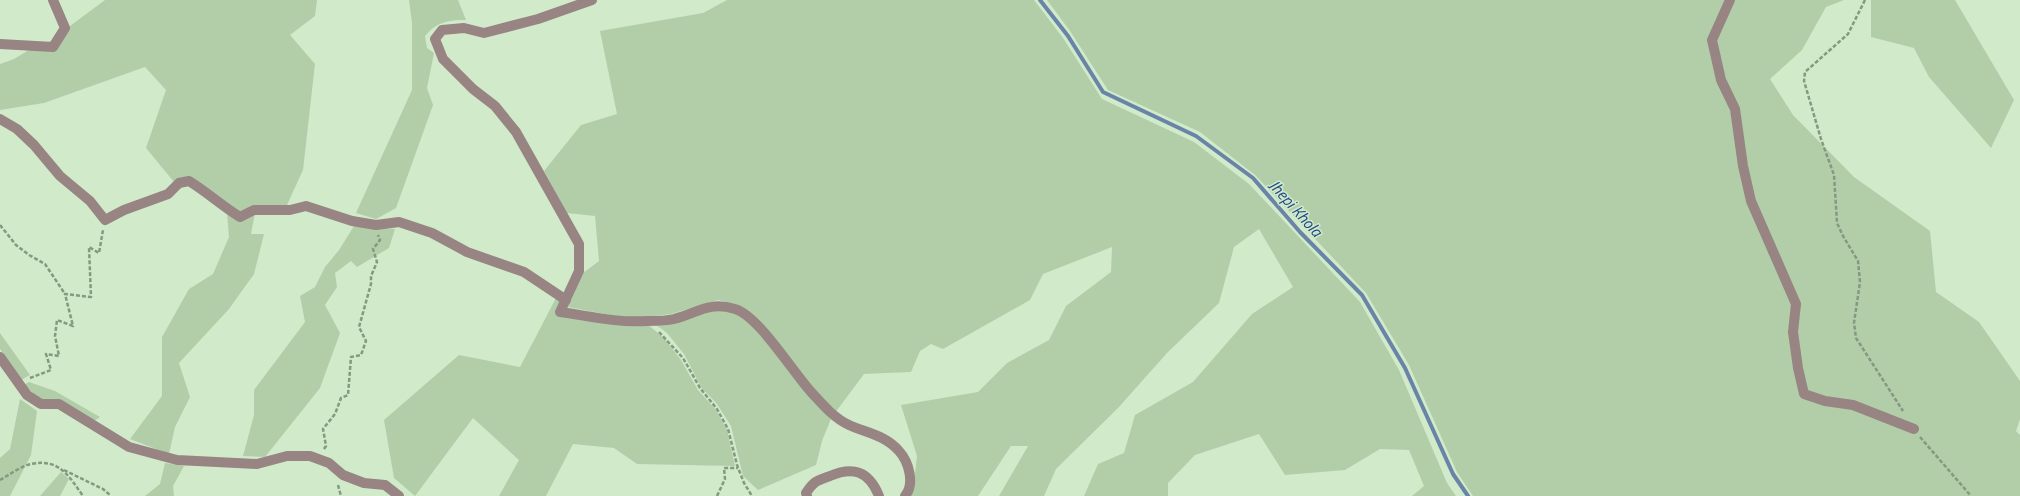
<svg xmlns="http://www.w3.org/2000/svg" width="2020" height="496" font-family="'Titillium Web',sans-serif">
<style>
.green{fill:#b1cea9}
.lines{fill:none;stroke-linecap:round;stroke-linejoin:round}
.stream{stroke:#6a84a7;stroke-width:4}
.path{stroke:#859880;stroke-width:2.5;stroke-dasharray:4 2;stroke-linecap:butt}
.minor{stroke:#978483;stroke-width:10}
.labels{text-anchor:middle;stroke-width:3;stroke-linejoin:round;paint-order:stroke}
.water-label{font-size:16px;font-style:italic;fill:#1f4888;stroke:#d1eaca}
</style>
<rect width="100%" height="100%" fill="#d1eaca"/>
<!-- green -->
<g class="green">
<polygon points="105,0 317,0 315,16 290,35 315,64 303,170 287,205 255,206 239,215 203,186 174,182 146,148 166,90 145,67 44,103 0,110 0,64 14,59 29,50 56,50 70,26"/>
<path d="M409 0H458L466 20C448 20 437 22 425 36L427 48 434 53 427 88 433 105 396 208 376 219 356 213 412 90V23Z"/>
<polygon points="727,0 1034,0 1063,38 1102,99 1194,142 1249,184 1360,302 1399,370 1447,483 1456,496 1412,496 1424,486 1409,450 1380,449 1345,470 1285,475 1259,434 1195,455 1168,483 1168,496 1084,496 1098,464 1124,453 1135,415 1193,382 1252,314 1293,287 1259,229 1234,247 1219,303 1168,352 1118,408 1056,469 1044,496 999,496 1028,446 1011,446 978,496 909,496 913,491 917,456 901,405 978,392 1007,363 1049,340 1066,306 1111,272 1112,247 1043,274 1030,300 943,349 931,344 920,351 911,372 864,374 835,413 737,305 718,300 671,314 648,317 621,317 568,307 583,273 599,261 595,216 567,213 544,171 581,125 617,114 600,31 703,13"/>
<polygon points="1047,0 1844,0 1826,7 1802,50 1770,79 1793,115 1854,177 1930,231 1936,292 1979,322 2020,381 2020,419 2016,431 2020,435 2020,496 1473,496 1457,472 1409,365 1366,293 1255,175 1200,132 1108,90 1070,31"/>
<polygon points="1871,0 1955,0 2014,100 1991,148 1929,77 1914,48 1871,37"/>
<polygon points="227,213 255,213 251,234 264,234 254,274 229,309 179,363 190,397 175,427 169,454 130,439 162,396 162,337 189,289 213,274 229,237"/>
<polygon points="354,226 395,229 389,248 357,267 351,261 335,273 337,287 325,305 340,333 320,388 265,457 243,456 254,415 254,390 305,322 300,296 315,287 325,267 339,250"/>
<polygon points="556,298 563,302 558,312 646,323 664,338 681,360 698,390 716,410 727,430 735,466 637,464 614,448 573,444 546,496 499,496 519,460 473,418 415,496 394,478 384,420 459,355 520,367"/>
<polygon points="718,310 737,313 753,325 831,419 822,441 816,465 758,490 743,476 731,426 717,404 701,387 684,354 667,333 655,324"/>
<polygon points="0,333 30,375 21,380 0,349"/>
<polygon points="29,382 55,391 100,417 94,421 42,401 24,385"/>
<polygon points="20,399 37,411 31,455 10,496 0,496 0,458 10,449"/>
<polygon points="165,463 184,466 173,486 174,496 145,496 160,484"/>
<polygon points="61,472 69,479 60,496 40,496"/>
</g>
<g class="lines">
<!-- stream -->
<polyline class="stream" points="1040,0 1068,36 1103,92 1196,136 1253,178 1300,232 1362,295 1405,368 1453,474 1468,496"/>
<!-- path -->
<g class="path">
<polyline points="1865,0 1848,34 1805,72 1804,81 1821,139 1834,175 1837,223 1843,236 1858,261 1860,282 1854,323 1856,338 1903,411"/>
<polyline points="0,225 16,245 29,255 45,264 65,294"/>
<polyline points="659,332 683,358 700,388 717,409 728,429 737,465 744,483 752,496"/>
<polyline points="30,378 51,370 46,354 59,356 55,336 57,320 73,326 65,294 91,297 89,247 99,253 103,230"/>
<polyline points="1920,437 1971,496"/>
<polyline points="324,449 326,446 323,429 335,414 341,398 348,395 351,357 361,355 366,341 359,327 371,284 371,276 377,262 373,249 380,240 378,235"/>
<polyline points="64,470 103,489 111,496"/>
<path d="M0 480C9 475 21 466 31 464 59 458 69 476 83 496"/>
<polyline points="338,485 341,496"/>
<polyline points="717,496 725,479 724,468 738,468"/>
</g>
<!-- minor -->
<g class="minor">
<path d="M592 0 538 19 484 33 464 28 442 30 435 39 443 59 473 89 495 106 516 132 579 244V271L560 312C589 316 617 323 647 321 655 321 666 321 674 319 698 313 708 301 735 309 759 316 794 374 812 393 823 405 834 418 849 425 867 433 885 435 899 451 909 462 915 484 905 496"/>
<polyline points="1730,0 1712,40 1721,80 1735,109 1743,166 1751,201 1796,304 1793,332 1798,368 1804,394 1825,401 1853,405 1914,429"/>
<polyline points="0,44 53,47 65,28 53,0"/>
<path d="M0 119 17 129 34 145 60 176 90 201 105 220 124 210 168 194 179 183 189 181C207 192 222 206 240 217L254 210H290L306 206 352 221 376 225 399 222 432 233 467 252 524 272 566 300"/>
<polyline points="0,357 27,395 41,404 59,404 129,447 177,460 257,464 287,456 310,456 329,463 343,475 364,483 385,485 399,496"/>
<path d="M807 496 806 493C814 481 816 481 830 476 853 466 869 471 879 496"/>
</g>
</g>
<g class="labels">
<!-- water labels -->
<g class="water-label">
<text transform="translate(1296 208) rotate(48)" y="6">Jhepi Khola</text>
</g>
</g>
</svg>
